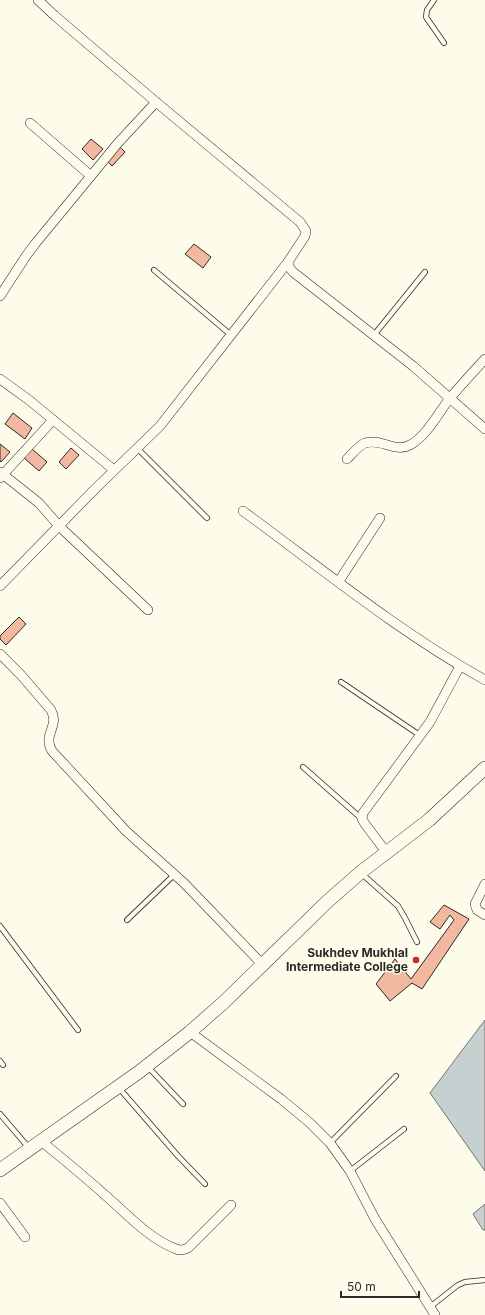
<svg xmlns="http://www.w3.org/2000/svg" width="485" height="1315" font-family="Inter,sans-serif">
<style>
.water{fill:#c7d0d0;stroke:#74746e}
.building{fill:#f2b8a0;stroke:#2b2b2b}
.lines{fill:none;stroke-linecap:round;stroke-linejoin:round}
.lane-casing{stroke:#2b2b2b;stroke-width:6}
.street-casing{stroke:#2b2b2b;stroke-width:10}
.secondary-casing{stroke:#2b2b2b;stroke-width:14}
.lane{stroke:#fdfbea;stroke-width:4.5}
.street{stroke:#fdfbea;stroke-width:9}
.secondary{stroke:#fdfbea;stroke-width:13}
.poi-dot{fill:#c62828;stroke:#fdfbea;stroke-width:1.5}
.labels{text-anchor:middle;stroke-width:3;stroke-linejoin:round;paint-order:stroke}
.poi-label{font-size:12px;font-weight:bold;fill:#2b2b2b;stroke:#fdfbea;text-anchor:end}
</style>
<rect width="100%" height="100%" fill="#fdfbea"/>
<!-- water -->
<g class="water">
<polygon points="485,1020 485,1171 430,1093"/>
<polygon points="485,1204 485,1230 483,1230 473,1214"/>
</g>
<!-- building -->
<g class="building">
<polygon points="91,139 103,149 93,160 82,149"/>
<polygon points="120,147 125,152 112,166 107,161"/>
<polygon points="194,244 211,257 203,268 185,254"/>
<polygon points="13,413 32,428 25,439 5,424"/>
<polygon points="0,444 10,452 1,462 0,461"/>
<polygon points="31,448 47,462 39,471 23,457"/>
<polygon points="71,448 79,455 66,469 59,462"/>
<polygon points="19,617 26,624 6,645 0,639 0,636"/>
<polygon points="444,905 469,919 422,989 412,983 390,1001 376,984 395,959 411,979 454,920 450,915 440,929 430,922"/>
</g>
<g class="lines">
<defs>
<g id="lane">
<polyline points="434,0 427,10 426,17 444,43"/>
<polyline points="154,270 231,335"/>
<polyline points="374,335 425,272"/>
<polyline points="138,449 207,518"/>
<polyline points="341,682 421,736"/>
<polyline points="303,767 362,819"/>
<polyline points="362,874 398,906 405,918 417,942"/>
<polyline points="127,920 175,874"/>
<polyline points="0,926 78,1030"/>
<polyline points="0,1061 3,1065"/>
<polyline points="148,1067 183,1104"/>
<polyline points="119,1088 178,1156 205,1184"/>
<polyline points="0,1114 29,1148"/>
<polyline points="330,1143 396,1076"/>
<polyline points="350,1171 404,1129"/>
<polyline points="430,1307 458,1285 465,1282 485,1280"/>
</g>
<g id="street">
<polyline points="38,0 55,16 156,102 300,222 306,231 305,236 288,262 289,267 293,272 413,366 485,429"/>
<polyline points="30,123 91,176"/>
<polyline points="0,296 26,256 35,244 118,143 156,102"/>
<polyline points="0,379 29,400 114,470"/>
<path d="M347 459C352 454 358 446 365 443 381 438 395 453 410 445 426 437 439 412 450 398 461 385 473 372 485 359"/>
<polyline points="0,472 39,503 59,526 148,610"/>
<polyline points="0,478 53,420"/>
<path d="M243 511C322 569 399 632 485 680"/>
<polyline points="339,581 380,518"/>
<polyline points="0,586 94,490 160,426 288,262"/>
<path d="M0 654 21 675 51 710C60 727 42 734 52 751L126 831 184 883 263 965"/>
<polyline points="387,853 365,824 362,819 363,813 430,722 460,666"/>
<polyline points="485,884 475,904 477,910 485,915"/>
<polyline points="190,1032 281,1099 310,1123 330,1143 350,1171 375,1219 435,1315"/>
<path d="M41 1141C63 1159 84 1176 105 1195 127 1214 148 1238 176 1249 181 1251 184 1250 188 1248L231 1205"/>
<polyline points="0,1203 25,1237"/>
</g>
<polyline id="secondary" points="0,1170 139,1072 190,1032 223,1003 329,900 361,872 429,820 485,768"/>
</defs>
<!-- lane casing -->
<use href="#lane" class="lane-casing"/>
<!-- street casing -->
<use href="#street" class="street-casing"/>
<!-- secondary casing -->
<use href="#secondary" class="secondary-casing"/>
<!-- lane -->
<use href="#lane" class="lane"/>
<!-- street -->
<use href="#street" class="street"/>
<!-- secondary -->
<use href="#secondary" class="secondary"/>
</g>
<!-- markers -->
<circle class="poi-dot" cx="416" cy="960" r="4"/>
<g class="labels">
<!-- poi labels -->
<g class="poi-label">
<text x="408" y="957">Sukhdev Mukhlal<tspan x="408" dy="14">Intermediate College</tspan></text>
</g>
</g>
<!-- scale -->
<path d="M341 1291v6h78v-6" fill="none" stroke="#2b2b2b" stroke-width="2"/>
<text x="347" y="1291" font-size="12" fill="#2b2b2b" stroke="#fdfbea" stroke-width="3" paint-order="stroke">50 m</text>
</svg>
